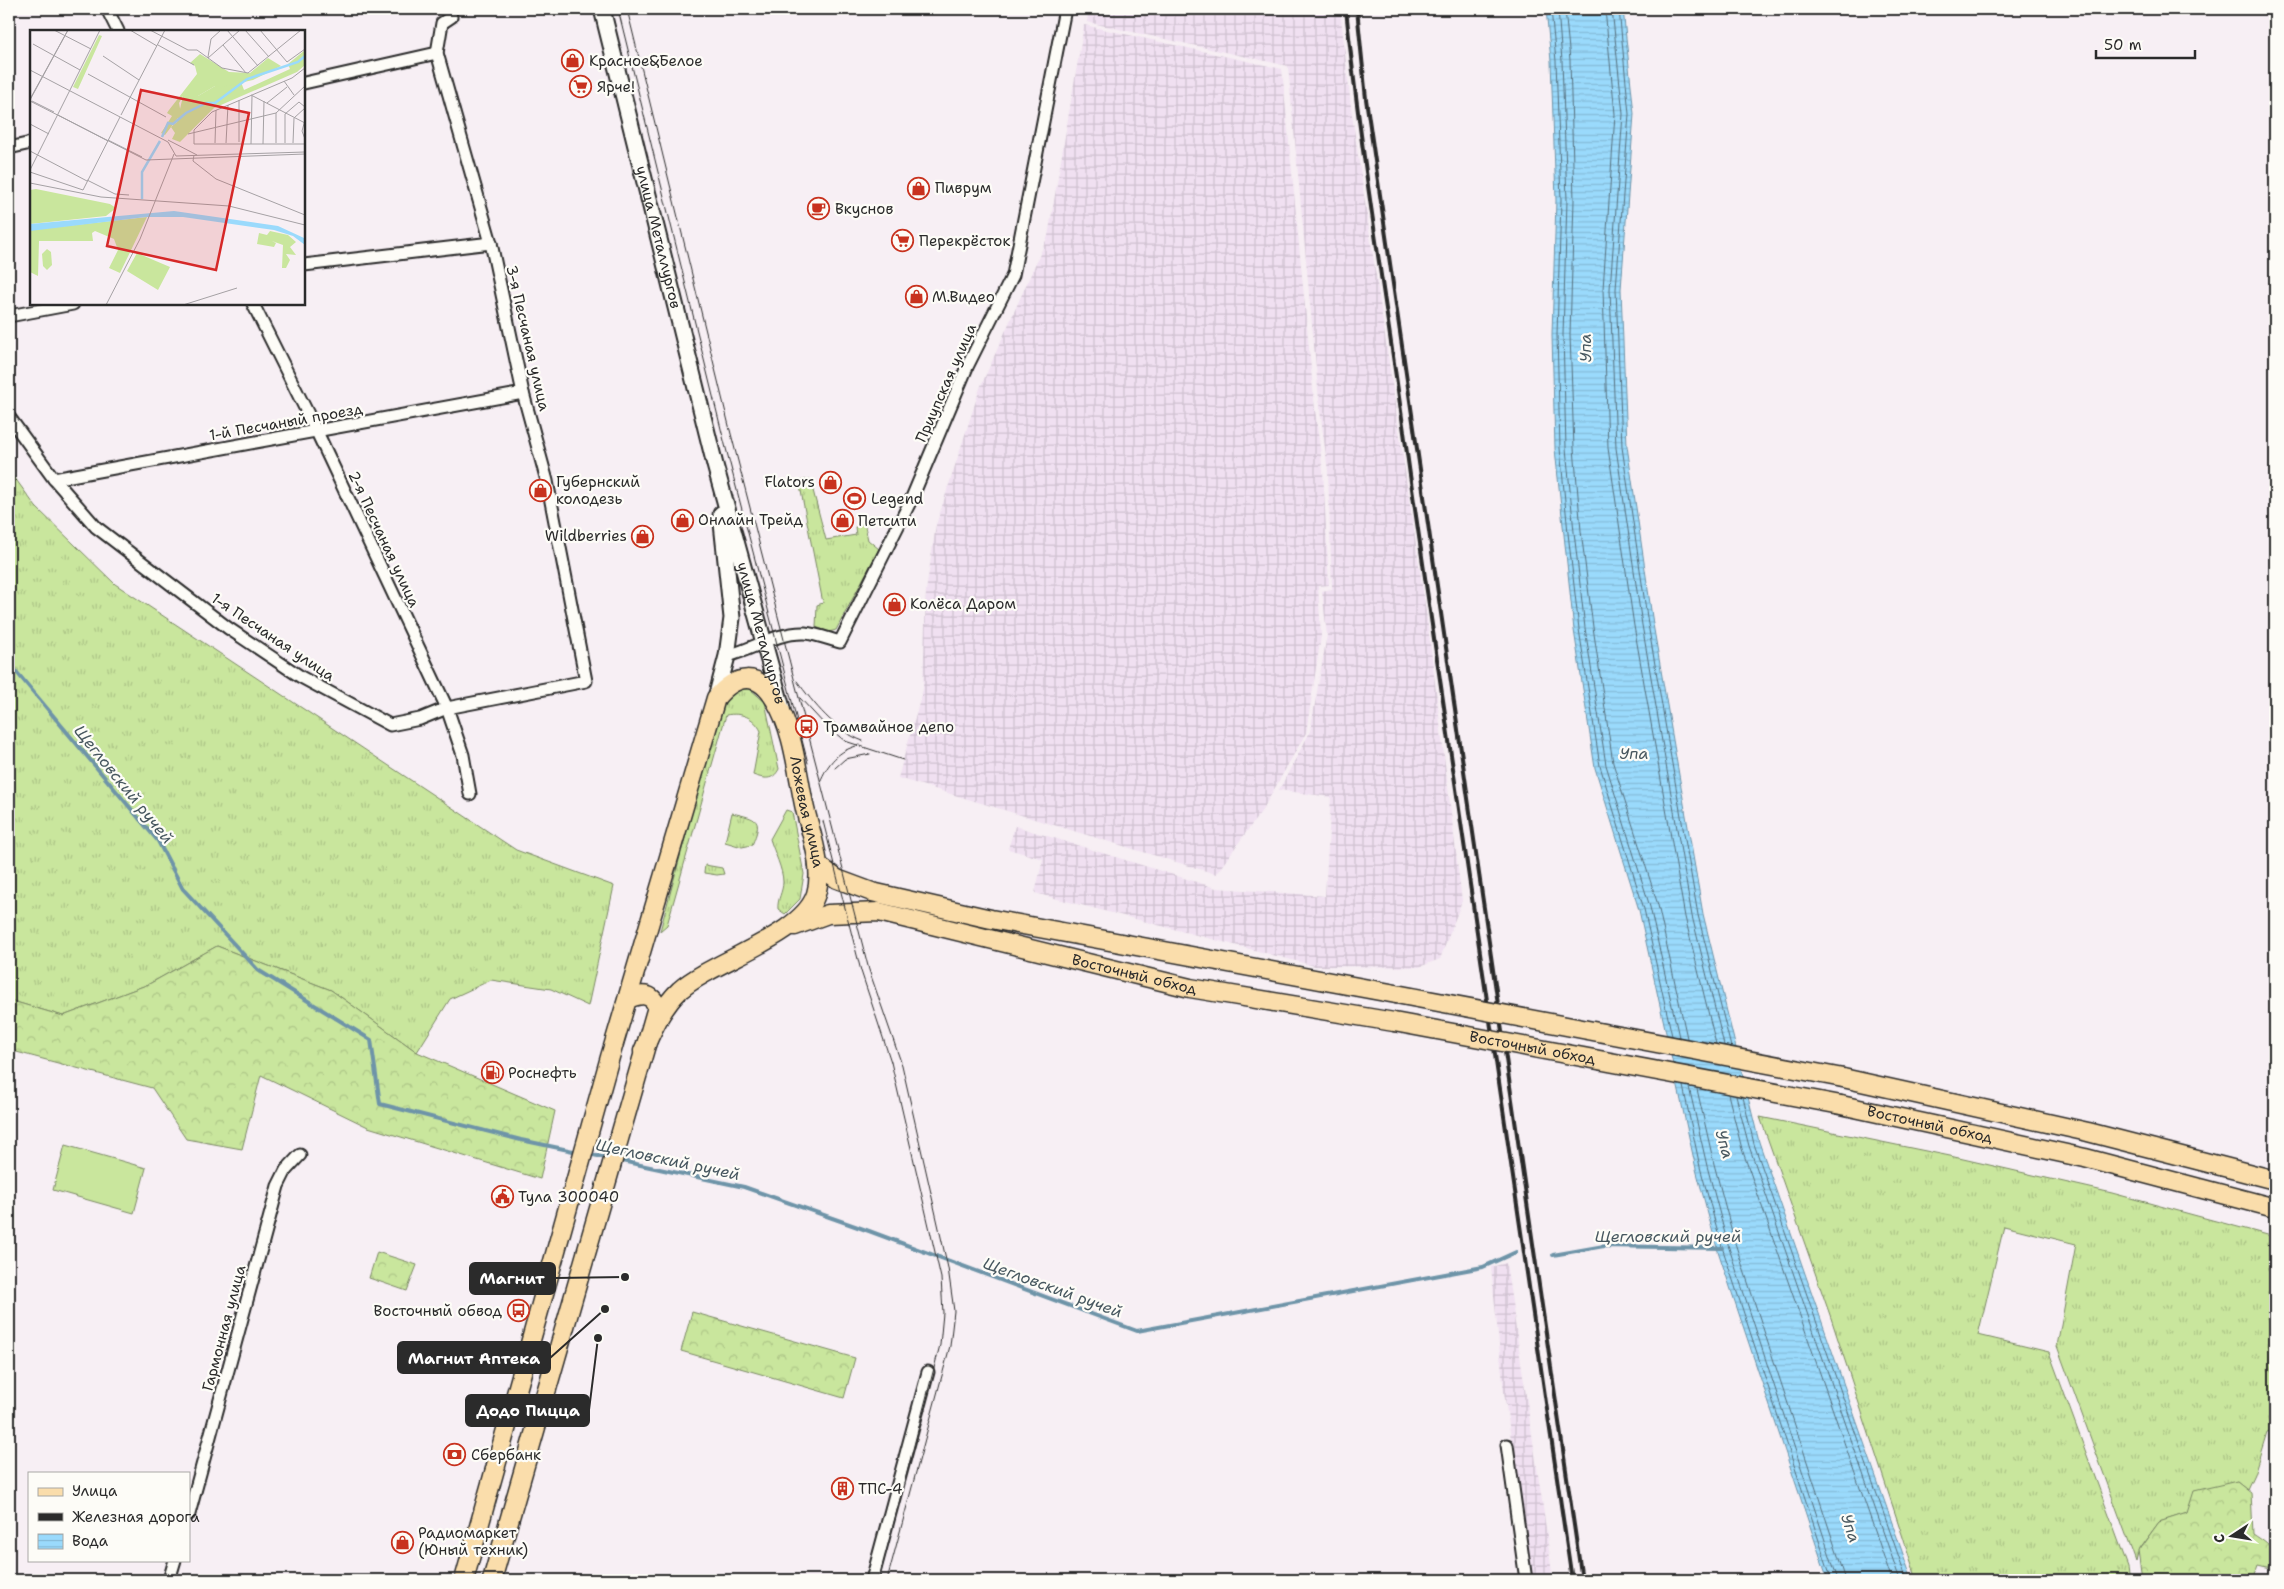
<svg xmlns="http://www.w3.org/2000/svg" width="2284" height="1589" font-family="'Shantell Sans',sans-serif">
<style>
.industrial{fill:url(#industrial-grid)}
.grass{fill:url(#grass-tufts);stroke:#7a8864}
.forest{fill:url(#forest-crowns);stroke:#7a8864}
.garden{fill:#c9e69d;stroke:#7a8864}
.water{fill:url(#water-rules);stroke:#6e94a8}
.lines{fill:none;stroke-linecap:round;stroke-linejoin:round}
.shore{stroke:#57717f;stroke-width:1}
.stream{stroke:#6e94a8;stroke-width:4}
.minor-casing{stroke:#2b2b2b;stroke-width:15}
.secondary-casing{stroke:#2b2b2b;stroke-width:19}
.primary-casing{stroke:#2b2b2b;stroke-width:21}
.minor{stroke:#fdfcf7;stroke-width:11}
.secondary{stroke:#fdfcf7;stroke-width:15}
.primary{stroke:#faddab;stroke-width:18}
.tram{stroke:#2b2b2b;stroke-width:1}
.rail{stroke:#2b2b2b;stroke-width:4}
.primary-bridge-casing{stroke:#2b2b2b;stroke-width:21;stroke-linecap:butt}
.primary-bridge{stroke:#faddab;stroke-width:18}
.labels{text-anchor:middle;stroke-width:4.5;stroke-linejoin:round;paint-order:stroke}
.poi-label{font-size:15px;fill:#2b2b2b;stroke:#fdfcf7;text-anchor:start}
.street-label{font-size:15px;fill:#2b2b2b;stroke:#fdfcf7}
.water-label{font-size:16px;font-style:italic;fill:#47575f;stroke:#fdfcf7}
.inset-river{fill:none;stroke:#9adafc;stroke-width:2.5}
.inset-road{fill:none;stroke:#a5a1a4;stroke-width:1}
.view{fill:#d62828;fill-opacity:0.15;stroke:#d62828;stroke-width:2.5}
.inset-edge{fill:none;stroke:#2b2b2b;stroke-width:2.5}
.leader{fill:none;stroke:#2b2b2b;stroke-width:2}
.callout-dot{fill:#2b2b2b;stroke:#fdfcf7;stroke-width:2}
.callout{fill:#2b2b2b;stroke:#2b2b2b;stroke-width:2}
.callout-label{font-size:16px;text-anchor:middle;font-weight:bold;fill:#fff}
</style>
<defs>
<pattern id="industrial-grid" width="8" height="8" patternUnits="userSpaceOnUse" patternTransform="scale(1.25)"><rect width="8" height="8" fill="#f0e0f1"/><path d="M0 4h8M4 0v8" fill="none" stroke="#cec0cf"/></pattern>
<pattern id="grass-tufts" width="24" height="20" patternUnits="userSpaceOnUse" patternTransform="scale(1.25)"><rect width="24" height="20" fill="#c9e69d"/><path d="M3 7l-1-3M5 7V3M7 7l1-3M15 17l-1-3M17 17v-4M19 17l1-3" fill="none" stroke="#adc587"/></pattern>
<pattern id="forest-crowns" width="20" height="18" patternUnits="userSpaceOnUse" patternTransform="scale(1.25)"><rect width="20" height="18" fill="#c9e69d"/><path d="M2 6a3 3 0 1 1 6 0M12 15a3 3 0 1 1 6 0" fill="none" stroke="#adc587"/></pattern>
<pattern id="water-rules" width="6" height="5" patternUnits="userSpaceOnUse" patternTransform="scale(1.25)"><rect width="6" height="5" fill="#9adafc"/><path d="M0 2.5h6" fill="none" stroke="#85bbd8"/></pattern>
</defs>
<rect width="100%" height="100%" fill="#f7eff4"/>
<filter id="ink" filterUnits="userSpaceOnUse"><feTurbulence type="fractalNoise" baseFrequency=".02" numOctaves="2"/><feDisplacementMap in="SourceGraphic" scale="10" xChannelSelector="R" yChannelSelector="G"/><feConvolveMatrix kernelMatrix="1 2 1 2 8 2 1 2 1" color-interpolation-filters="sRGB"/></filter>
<g filter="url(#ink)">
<!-- industrial -->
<g class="industrial">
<polygon points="1089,9 1340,9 1352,115 1427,618 1462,901 1440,959 1419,967 1315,966 1035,893 1043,859 1008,849 1015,826 1216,888 1325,896 1331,797 1279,790 1310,732 1327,635 1322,591 1332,589 1328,471 1320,410 1288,66 1087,22"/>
<polygon points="1084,25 1282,69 1315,410 1323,471 1329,585 1318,586 1321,636 1306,733 1263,809 1216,874 898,778 923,689 926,591 936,525 980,388 1048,236"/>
<polygon points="1506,1263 1544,1514 1553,1580 1532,1580 1504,1392 1491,1267"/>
</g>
<!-- grass -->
<g class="grass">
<polygon points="9,470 36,507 115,584 516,850 614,886 588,1006 551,989 491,980 450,999 417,1052 331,990 217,946 149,984 63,1016 9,1000"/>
<polygon points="810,479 826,540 856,535 855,527 864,522 868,540 879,549 836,630 829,632 816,627 817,605 823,603 799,481"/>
<path d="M736 689H750L765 702 779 769C773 781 764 779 753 775L761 731C754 717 741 712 726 715L667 925 660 931 723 697Z"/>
<path d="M786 810 792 812 804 874 800 899 785 914 778 909C777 899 783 892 783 882 783 869 774 852 770 839Z"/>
<path d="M732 813C758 819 763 819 752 845L742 847 725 842Z"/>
<polygon points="705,865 722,868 724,874 717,875 704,873"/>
<polygon points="1760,1117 1950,1156 2112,1193 2275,1237 2275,1430 2267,1432 2254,1474 2247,1489 2237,1481 2188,1513 2159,1522 2139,1549 2136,1562 2057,1346 2076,1244 2004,1226 1978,1335 2049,1352 2128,1567 2130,1580 1917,1580 1830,1315"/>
</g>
<!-- forest -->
<g class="forest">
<polygon points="217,946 331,990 417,1052 555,1111 540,1179 368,1127 261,1075 242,1149 186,1139 152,1088 9,1050 9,1000 63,1016 149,984"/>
<polygon points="377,1252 417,1265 407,1291 369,1278"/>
<polygon points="692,1312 855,1358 844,1398 681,1351"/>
<path d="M2237 1481 2251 1492 2253 1534C2271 1546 2275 1548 2275 1570L2258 1566 2253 1580H2142L2138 1551 2159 1522 2187 1513 2194 1491Z"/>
</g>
<!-- garden -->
<polygon class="garden" points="65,1145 146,1168 134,1213 53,1190"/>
<!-- water -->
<polygon class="water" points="1546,9 1623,9 1634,114 1621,289 1627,446 1653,624 1703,914 1759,1142 1912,1580 1828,1580 1717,1248 1696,1169 1639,910 1595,768 1574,630 1555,449 1552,335 1556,200 1551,61"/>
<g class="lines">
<!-- shore -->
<g class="shore">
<polyline points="1551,9 1556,61 1561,200 1557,335 1560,448 1568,533 1579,629 1600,766 1644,909 1672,1036"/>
<polyline points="1558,9 1562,61 1567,200 1563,335 1566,448 1574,532 1585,628 1606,765 1650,907 1679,1037"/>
<polyline points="1565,9 1570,60 1574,200 1570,335 1574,448 1581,531 1593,627 1613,763 1658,905 1687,1038"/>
<polyline points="1605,9 1615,114 1603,289 1608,448 1634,626 1685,917 1716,1044"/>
<polyline points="1612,9 1623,114 1610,289 1616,448 1642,625 1692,916 1724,1045"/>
<polyline points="1619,9 1629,114 1616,289 1622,447 1648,624 1698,915 1731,1047"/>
<polyline points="1683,1086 1700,1167 1722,1247 1832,1580"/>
<polyline points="1689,1087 1707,1166 1728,1245 1838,1580"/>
<polyline points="1697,1089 1714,1164 1735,1243 1846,1580"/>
<polyline points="1728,1094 1742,1149 1892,1580"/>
<polyline points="1736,1096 1749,1146 1900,1580"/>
<polyline points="1743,1097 1754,1144 1907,1580"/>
</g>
<!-- stream -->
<g class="stream">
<polyline points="9,663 158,841 183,889 258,970 371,1040 380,1104 521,1140 578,1152"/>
<polyline points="588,1154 608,1158"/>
<polyline points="617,1160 744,1187 869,1231 1137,1331 1483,1267 1516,1252"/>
<polyline points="1553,1255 1604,1246 1722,1248"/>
</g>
<defs>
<g id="minor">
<polyline points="107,9 118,31"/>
<polyline points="304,83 437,53"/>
<polyline points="9,148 31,143"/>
<polyline points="304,265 491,243"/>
<polyline points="253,304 317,432 447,708 463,755 470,794"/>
<polyline points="9,316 73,304"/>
<polyline points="9,417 54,479 96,527 228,628 301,677 390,725 420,719 447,708 586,681 547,481 523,393 491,243 437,53 442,23 451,17 449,9"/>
<polyline points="54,479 523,393"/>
<path d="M727 656C754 649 777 632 805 633 816 634 829 639 840 642L911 500 967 367 1013 275 1065 9"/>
<polyline points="1507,1445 1526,1580"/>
<polyline points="189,1514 278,1186 286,1170 300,1155"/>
<polyline points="169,1580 175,1560"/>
<polyline points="872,1580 928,1372"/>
</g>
<g id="secondary">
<path id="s1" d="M602 9 715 465 782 708"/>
<polyline points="716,698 727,656 732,618 721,514"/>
</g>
<g id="primary">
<polyline points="818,865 837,879 872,892 991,919 1396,994"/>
<path id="s2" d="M795 926 828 914 879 912 1190 988 1394 1022"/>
<polyline points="1843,1078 2088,1132 2275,1180"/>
<path id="s3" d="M1841 1105 2085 1158 2275 1208"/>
<path id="s4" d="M464 1580 610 1057 716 698C736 674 758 671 775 700 794 731 797 773 805 809 811 834 824 868 816 894 803 936 714 960 680 990 662 1007 653 1029 643 1051"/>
<path d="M492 1580 657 1007C652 992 640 994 628 999"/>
</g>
</defs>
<!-- minor casing -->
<use href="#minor" class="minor-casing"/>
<!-- secondary casing -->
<use href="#secondary" class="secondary-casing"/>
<!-- primary casing -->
<use href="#primary" class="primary-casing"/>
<!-- minor -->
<use href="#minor" class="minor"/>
<!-- secondary -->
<use href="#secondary" class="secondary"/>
<!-- primary -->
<use href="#primary" class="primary"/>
<!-- tram -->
<g class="tram">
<polyline points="618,9 722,433 808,763"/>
<polyline points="627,9 730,430 869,970 902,1065 948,1268 954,1311 950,1346 887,1580"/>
<path d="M797 681C814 704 835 731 863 741"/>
<polyline points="800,698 825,725 845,741 903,760"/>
<polyline points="835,768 845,759 870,754"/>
<path d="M820 782C828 763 838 750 860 745"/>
<polyline points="823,821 861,971 891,1062 941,1278 943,1313 940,1345 879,1580"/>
</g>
<!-- rail -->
<g class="rail">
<path d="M1346 9C1362 165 1389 320 1410 475 1462 844 1518 1212 1572 1580"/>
<polyline points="1357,9 1366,99 1582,1580"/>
</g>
<defs>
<g id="primary-bridge">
<polyline points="1396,994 1843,1078"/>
<path id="s5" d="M1394 1022 1841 1105"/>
</g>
</defs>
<!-- primary-bridge casing -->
<use href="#primary-bridge" class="primary-bridge-casing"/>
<!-- primary-bridge -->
<use href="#primary-bridge" class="primary-bridge"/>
</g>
</g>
<!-- icons -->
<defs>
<symbol id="shop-ring" viewBox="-11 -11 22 22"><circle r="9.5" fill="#fdfcf7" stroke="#c8321e" stroke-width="1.5"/><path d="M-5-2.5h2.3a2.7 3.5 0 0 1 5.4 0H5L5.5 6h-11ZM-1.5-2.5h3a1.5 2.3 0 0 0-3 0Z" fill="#c8321e"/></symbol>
<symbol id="supermarket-ring" viewBox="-11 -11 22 22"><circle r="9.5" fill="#fdfcf7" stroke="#c8321e" stroke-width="1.5"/><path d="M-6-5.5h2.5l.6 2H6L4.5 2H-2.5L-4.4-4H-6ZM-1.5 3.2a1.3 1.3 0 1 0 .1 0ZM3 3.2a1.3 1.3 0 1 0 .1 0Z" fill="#c8321e"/></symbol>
<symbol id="cafe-ring" viewBox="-11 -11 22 22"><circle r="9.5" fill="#fdfcf7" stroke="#c8321e" stroke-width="1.5"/><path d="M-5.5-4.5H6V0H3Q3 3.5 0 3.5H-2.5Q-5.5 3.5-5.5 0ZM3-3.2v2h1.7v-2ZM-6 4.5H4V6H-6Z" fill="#c8321e"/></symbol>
<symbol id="stadium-ring" viewBox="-11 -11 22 22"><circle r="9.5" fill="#fdfcf7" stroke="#c8321e" stroke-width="1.5"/><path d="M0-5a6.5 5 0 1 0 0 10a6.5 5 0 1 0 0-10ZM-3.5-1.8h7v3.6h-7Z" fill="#c8321e"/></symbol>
<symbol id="bus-ring" viewBox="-11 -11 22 22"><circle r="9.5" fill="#fdfcf7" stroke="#c8321e" stroke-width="1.5"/><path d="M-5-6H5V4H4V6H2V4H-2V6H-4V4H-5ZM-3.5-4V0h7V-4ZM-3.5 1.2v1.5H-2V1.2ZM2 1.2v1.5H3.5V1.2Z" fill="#c8321e"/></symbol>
<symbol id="fuel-ring" viewBox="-11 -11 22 22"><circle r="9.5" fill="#fdfcf7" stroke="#c8321e" stroke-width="1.5"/><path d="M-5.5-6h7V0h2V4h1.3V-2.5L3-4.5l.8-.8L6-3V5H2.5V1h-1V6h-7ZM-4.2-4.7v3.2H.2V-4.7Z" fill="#c8321e"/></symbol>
<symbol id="civic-ring" viewBox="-11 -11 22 22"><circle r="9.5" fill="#fdfcf7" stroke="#c8321e" stroke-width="1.5"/><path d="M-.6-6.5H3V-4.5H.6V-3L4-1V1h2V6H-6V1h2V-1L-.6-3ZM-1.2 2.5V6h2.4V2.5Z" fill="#c8321e"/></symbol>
<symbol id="bank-ring" viewBox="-11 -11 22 22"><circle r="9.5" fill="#fdfcf7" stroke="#c8321e" stroke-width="1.5"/><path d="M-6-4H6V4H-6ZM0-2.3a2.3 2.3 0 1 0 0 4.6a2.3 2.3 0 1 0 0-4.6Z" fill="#c8321e"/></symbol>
<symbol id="building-ring" viewBox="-11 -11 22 22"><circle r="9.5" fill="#fdfcf7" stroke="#c8321e" stroke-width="1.5"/><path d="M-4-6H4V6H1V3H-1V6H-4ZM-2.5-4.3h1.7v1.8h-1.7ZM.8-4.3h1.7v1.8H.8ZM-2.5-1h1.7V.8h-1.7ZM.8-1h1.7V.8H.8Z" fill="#c8321e"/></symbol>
</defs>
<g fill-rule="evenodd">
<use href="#shop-ring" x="560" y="48" width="25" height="25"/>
<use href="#supermarket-ring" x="568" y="74" width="25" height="25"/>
<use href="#shop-ring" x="906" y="176" width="25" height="25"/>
<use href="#cafe-ring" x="806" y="196" width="25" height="25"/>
<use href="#supermarket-ring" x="890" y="228" width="25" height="25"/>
<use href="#shop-ring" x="904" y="284" width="25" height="25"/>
<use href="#shop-ring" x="818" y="470" width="25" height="25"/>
<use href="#shop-ring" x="528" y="478" width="25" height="25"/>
<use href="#stadium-ring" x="842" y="486" width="25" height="25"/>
<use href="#shop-ring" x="670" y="508" width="25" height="25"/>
<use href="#shop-ring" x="830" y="508" width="25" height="25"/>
<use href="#shop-ring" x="630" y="524" width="25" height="25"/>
<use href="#shop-ring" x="882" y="592" width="25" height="25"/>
<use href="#bus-ring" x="794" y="714" width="25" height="25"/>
<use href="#fuel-ring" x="480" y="1060" width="25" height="25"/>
<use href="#civic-ring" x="490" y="1184" width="25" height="25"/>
<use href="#bus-ring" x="506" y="1298" width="25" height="25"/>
<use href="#bank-ring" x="442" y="1442" width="25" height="25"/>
<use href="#building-ring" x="830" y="1476" width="25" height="25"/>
<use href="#shop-ring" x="390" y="1530" width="25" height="25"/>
</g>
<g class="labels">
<!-- poi labels -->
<g class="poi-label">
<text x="589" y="66">Красное&amp;Белое</text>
<text x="597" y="92">Ярче!</text>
<text x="935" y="193">Пиврум</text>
<text x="835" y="214">Вкуснов</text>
<text x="919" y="246">Перекрёсток</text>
<text x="932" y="302">М.Видео</text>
<text x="556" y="487">Губернский<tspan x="556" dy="17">колодезь</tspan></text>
<text x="815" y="487" text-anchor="end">Flators</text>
<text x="871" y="504">Legend</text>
<text x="698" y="525">Онлайн Трейд</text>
<text x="858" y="526">Петсити</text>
<text x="627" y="541" text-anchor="end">Wildberries</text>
<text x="910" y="609">Колёса Даром</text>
<text x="823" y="732">Трамвайное депо</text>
<text x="508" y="1078">Роснефть</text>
<text x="518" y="1202">Тула 300040</text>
<text x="502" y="1316" text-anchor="end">Восточный обвод</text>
<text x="471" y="1460">Сбербанк</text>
<text x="858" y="1494">ТПС-4</text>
<text x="418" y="1538">Радиомаркет<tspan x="418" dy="17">(Юный техник)</tspan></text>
</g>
<!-- street labels -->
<g class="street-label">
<text dy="5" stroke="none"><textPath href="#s1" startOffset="235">улица Металлургов</textPath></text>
<text transform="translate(528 338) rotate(77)" y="5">3-я Песчаная улица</text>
<text transform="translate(946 383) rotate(-66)" y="5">Приупская улица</text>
<text transform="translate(286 422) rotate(-10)" y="5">1-й Песчаный проезд</text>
<text transform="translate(384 539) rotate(65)" y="5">2-я Песчаная улица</text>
<text dy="5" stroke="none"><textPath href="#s1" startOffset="644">улица Металлургов</textPath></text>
<text transform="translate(273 637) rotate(34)" y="5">1-я Песчаная улица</text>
<text dy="5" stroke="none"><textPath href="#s4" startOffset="1108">Ложевая улица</textPath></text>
<text dy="5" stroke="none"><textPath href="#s2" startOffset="349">Восточный обход</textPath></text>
<text dy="5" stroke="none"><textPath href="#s5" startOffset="141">Восточный обход</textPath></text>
<text dy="5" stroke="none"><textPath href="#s3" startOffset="91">Восточный обход</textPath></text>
<text transform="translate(224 1328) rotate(-75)" y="5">Гармонная улица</text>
</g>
<!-- water labels -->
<g class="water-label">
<text transform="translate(1585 348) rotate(-91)" y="6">Упа</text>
<text x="1634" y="759">Упа</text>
<text transform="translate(124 784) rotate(51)" y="6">Щегловский ручей</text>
<text transform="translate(1725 1144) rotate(74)" y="6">Упа</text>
<text transform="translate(668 1159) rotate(12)" y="6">Щегловский ручей</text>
<text x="1668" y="1242">Щегловский ручей</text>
<text transform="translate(1053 1287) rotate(20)" y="6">Щегловский ручей</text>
<text transform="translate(1851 1528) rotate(71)" y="6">Упа</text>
</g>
</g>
<!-- overview -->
<g transform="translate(30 30)">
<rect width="275" height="275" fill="#f7eff4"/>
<path d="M275 20V35L267 42 184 78 150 112 142 109 145 103 141 97 147 92 153 66H168L185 56 211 52 214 60 260 39 258 34ZM117 187 90 243 79 238 88 220 84 209 65 201 62 203 63 211H9L8 246 0 242V200Z" fill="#c9e69d"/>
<path d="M69 5 72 6 48 59 43 57ZM170 24 199 42 220 43 238 28 251 36 223 50 192 57 190 61 191 57 185 56 168 66H153L149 73 151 84 135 105 131 103 142 86 137 83 139 80 167 44 165 36 160 33ZM6 159 80 174 86 178 76 186 0 194V160ZM240 201 258 205 266 212 260 217 266 225 256 224 260 230 256 238H252L253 215 242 211 246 213 244 217 227 214 229 203 237 205ZM107 223 140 237 128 260 97 241Z" fill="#c9e69d"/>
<path d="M17 219 21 222 22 235 17 240 13 236 12 224Z" fill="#c9e69d"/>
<path d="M144 181 248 196 274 208 275 215 263 206 244 200 153 187H116L0 201V194Z" fill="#9adafc"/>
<path class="inset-river" d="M132 107 138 93 143 94 156 83 176 73H185L217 49 268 32 275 26M112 169V142L130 111"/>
<path class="inset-road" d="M24 0 61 19M100 0 127 16M120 0 158 20H167L192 38 218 43 271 0M197 0 228 36M215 0 239 27M230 0 257 32 275 19M3 14 50 40M128 15 164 35M193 15 216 43M73 26 109 50M178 27 181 9 191 0M178 28 210 0M275 38 262 48 182 82 164 100V114H275M0 40 138 112 146 126 275 122M58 44 136 87M254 51 264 65M221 65 275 93M0 69 38 0M0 70 38 0M209 70V112M0 71 116 130 275 124M2 71 24 82M237 73 257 57M246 83V113M28 85 78 111M91 85 135 0M275 90 272 101 275 109M0 94 19 104M158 104 246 83 275 56M78 110 112 127M138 110 167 125M185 113 186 80M196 113 198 75M255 113V84L269 72 275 77M263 113 264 88 275 78M221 114 222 66M233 114 234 71M0 121 57 151M164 125 163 131 186 149 275 185M0 140 70 0M0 142 53 160 90 87M57 150 85 164 99 165M0 153 71 167 199 176 275 195M76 275 110 209 144 124M153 275 207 258"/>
<path class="view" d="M111 60 219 83 186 240 77 216Z"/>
<rect width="275" height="275" class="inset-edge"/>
</g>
<!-- callouts -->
<path class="leader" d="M625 1277L555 1278M605 1309L550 1358M598 1338L589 1410"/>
<g class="callout-dot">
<circle cx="625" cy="1277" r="5"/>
<circle cx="605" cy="1309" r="5"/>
<circle cx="598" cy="1338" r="5"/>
</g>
<g class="callout">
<rect x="470" y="1263" width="85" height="31" rx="5"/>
<rect x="398" y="1342" width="152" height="31" rx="5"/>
<rect x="466" y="1395" width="123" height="31" rx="5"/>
</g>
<g class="callout-label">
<text x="512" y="1284">Магнит</text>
<text x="474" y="1364">Магнит Аптека</text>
<text x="528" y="1416">Додо Пицца</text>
</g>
<!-- margin -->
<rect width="2284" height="1589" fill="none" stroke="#fdfcf7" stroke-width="30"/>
<rect x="15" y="15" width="2254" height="1559" fill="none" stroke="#2b2b2b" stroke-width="2" filter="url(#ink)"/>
<!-- legend -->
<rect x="28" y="1472" width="162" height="90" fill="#fdfcf7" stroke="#a9a8a5"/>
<rect x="38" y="1488" width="25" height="8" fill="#faddab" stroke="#a9a8a5"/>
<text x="72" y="1496" font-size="15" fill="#2b2b2b">Улица</text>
<rect x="38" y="1513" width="25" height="8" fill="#2b2b2b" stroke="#a9a8a5"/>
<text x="72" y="1522" font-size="15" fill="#2b2b2b">Железная дорога</text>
<rect x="38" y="1534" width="25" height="15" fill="url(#water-rules)" stroke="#a9a8a5"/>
<text x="72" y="1546" font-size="15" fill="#2b2b2b">Вода</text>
<!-- north arrow -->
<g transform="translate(2232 1536) rotate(258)" stroke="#fdfcf7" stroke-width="4" paint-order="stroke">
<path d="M0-4L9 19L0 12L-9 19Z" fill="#2b2b2b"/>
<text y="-8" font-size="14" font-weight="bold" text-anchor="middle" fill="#2b2b2b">С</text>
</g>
<!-- scale -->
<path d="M2096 50v8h99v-8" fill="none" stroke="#2b2b2b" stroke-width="2.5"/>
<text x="2104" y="50" font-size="15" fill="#2b2b2b" stroke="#fdfcf7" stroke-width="4" paint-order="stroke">50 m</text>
</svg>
